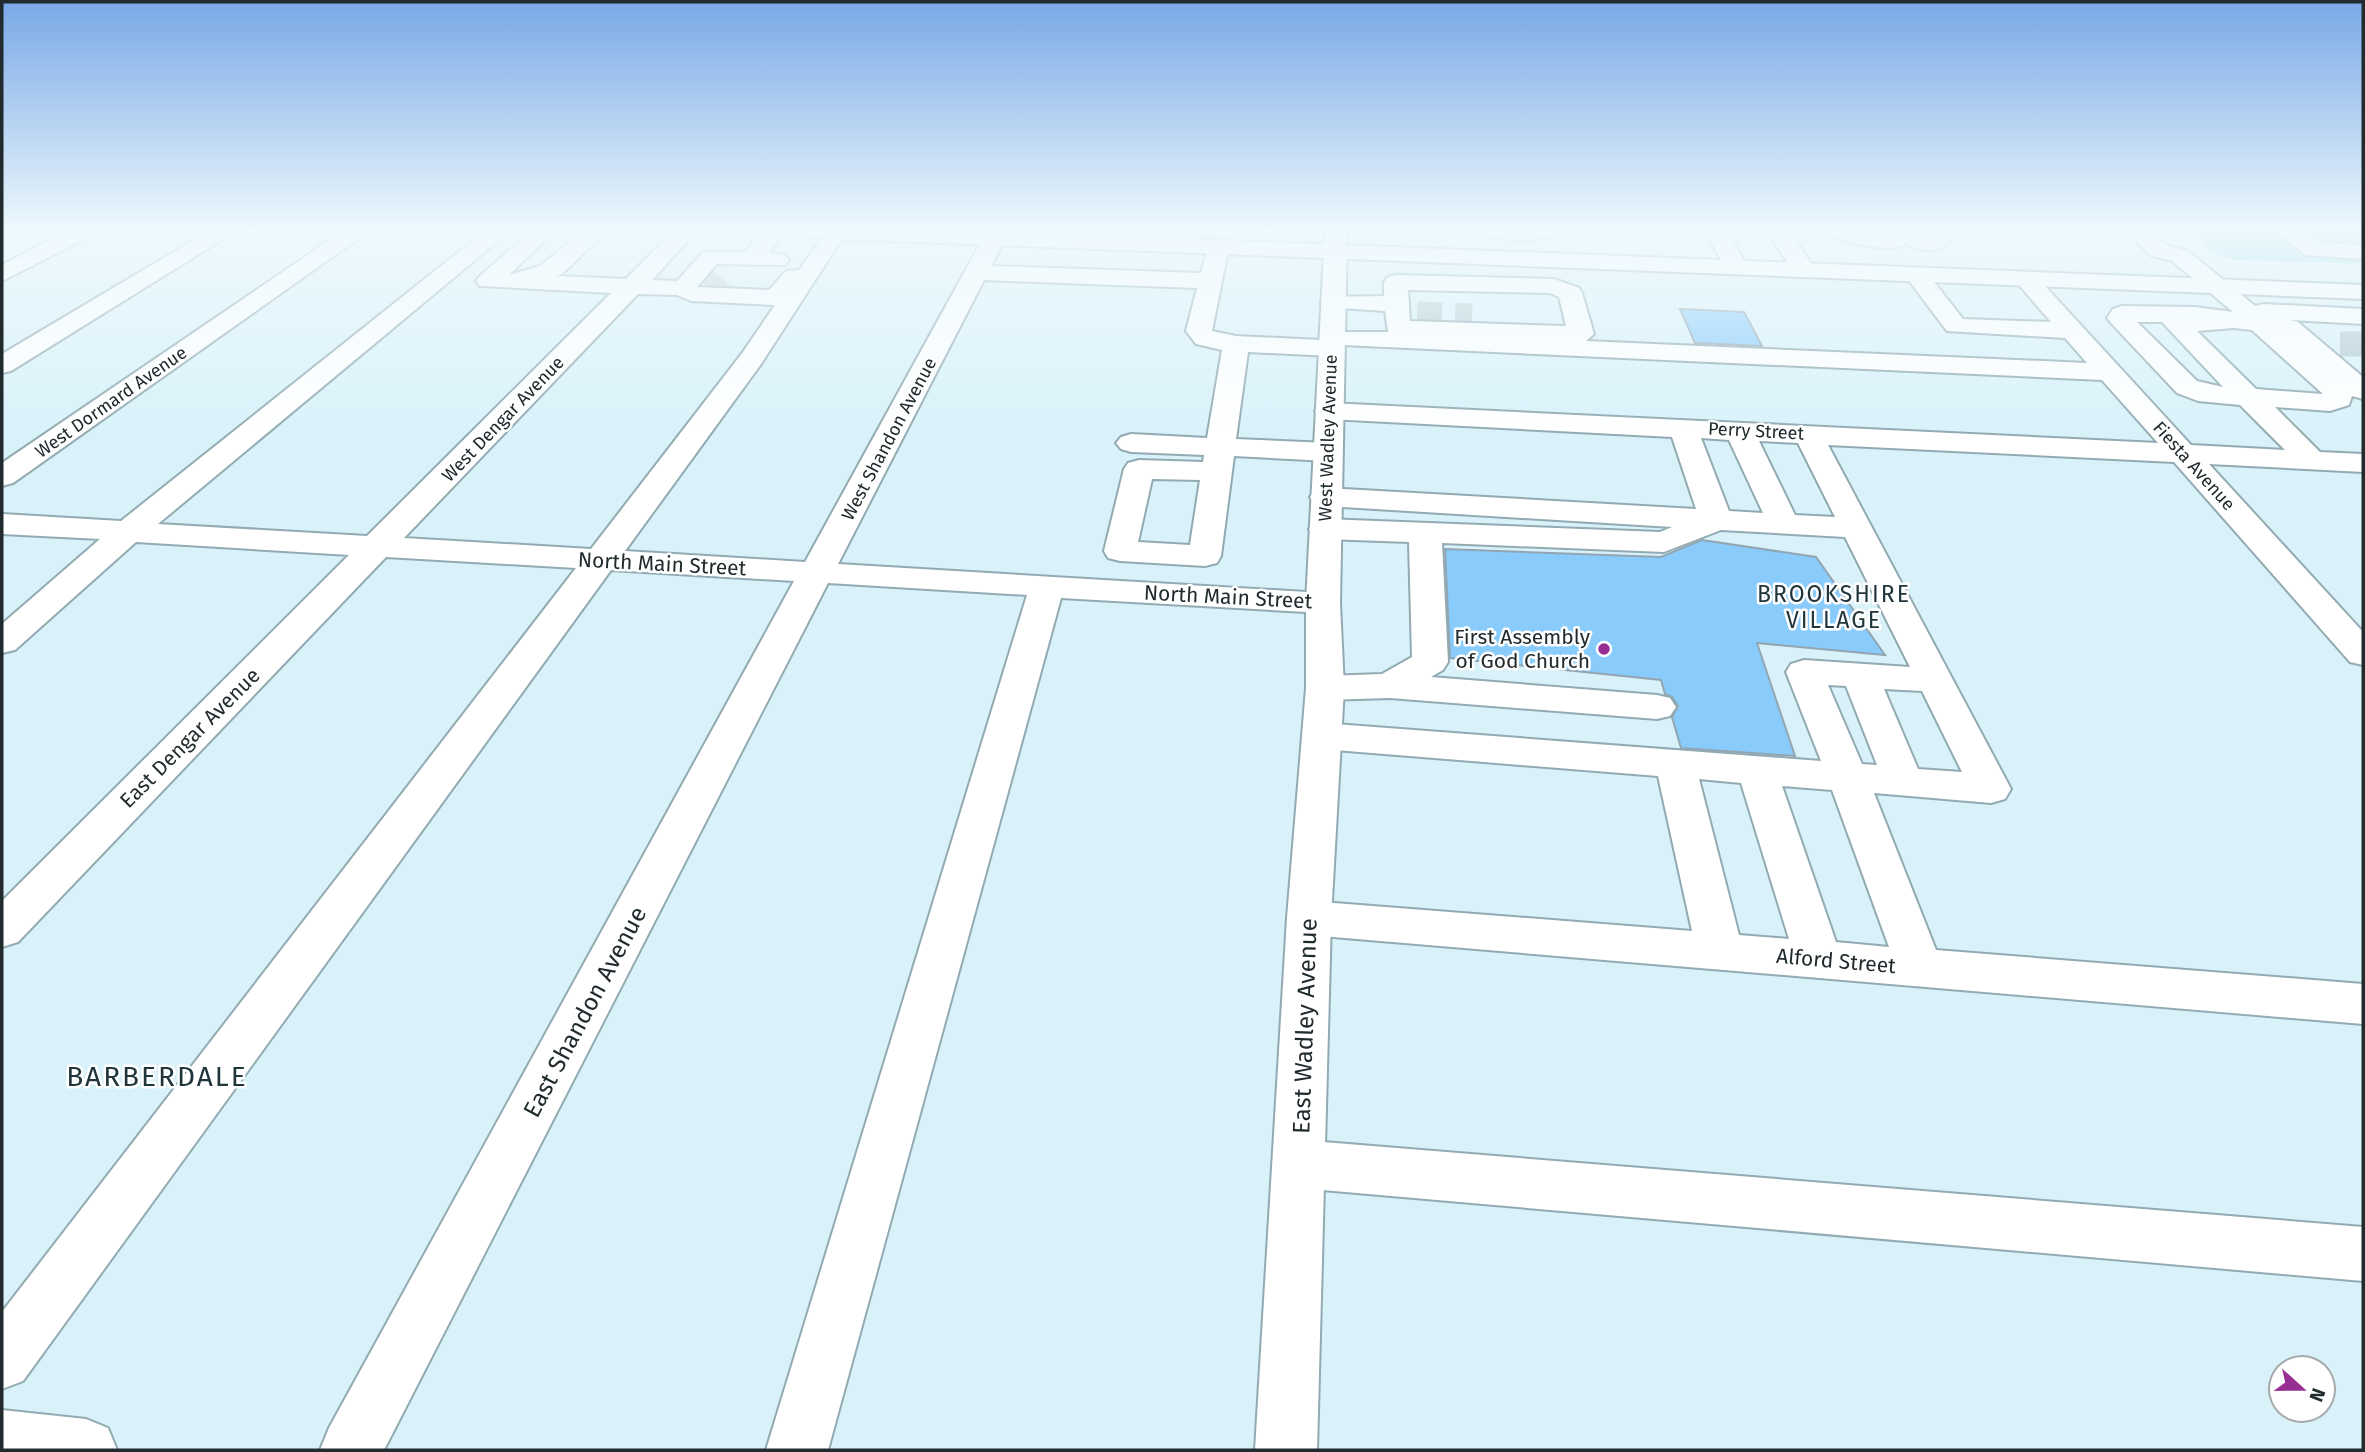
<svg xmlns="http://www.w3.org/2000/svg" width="2365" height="1452" font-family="'Fira Sans',sans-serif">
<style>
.green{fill:#8fd5e9}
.building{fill:#89ccfc;stroke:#92a5b2;stroke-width:2}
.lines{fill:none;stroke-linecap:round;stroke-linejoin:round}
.minor-tunnel{stroke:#b4cad1;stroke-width:25;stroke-dasharray:25 13;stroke-linecap:butt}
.minor-casing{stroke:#92aab1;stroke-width:4}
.major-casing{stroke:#92aab1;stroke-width:4}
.highway-casing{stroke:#92aab1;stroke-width:4}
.minor{fill:#fff;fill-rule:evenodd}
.major{fill:#fff;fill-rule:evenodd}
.highway{fill:#fff;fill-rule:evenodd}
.poi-dot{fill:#972f92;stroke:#fff;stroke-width:2.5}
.labels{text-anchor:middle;stroke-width:5;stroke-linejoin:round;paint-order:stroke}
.far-street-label{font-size:18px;fill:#212b2e;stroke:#fff}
.street-label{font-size:21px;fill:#212b2e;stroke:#fff}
.poi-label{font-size:21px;fill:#212b2e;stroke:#fff;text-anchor:end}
.neighbourhood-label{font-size:23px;letter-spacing:2px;fill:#21363c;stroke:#fff}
.near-street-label{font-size:24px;fill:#212b2e;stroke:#fff}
.near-neighbourhood-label{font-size:28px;letter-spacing:2px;fill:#21363c;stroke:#fff}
</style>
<rect width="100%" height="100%" fill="#d9f2fa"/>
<!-- green -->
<polygon class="green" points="2186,231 2363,231 2363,263 2236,260 2210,251"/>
<!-- building -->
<g class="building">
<polygon points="1680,309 1744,312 1762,346 1695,343"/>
<polygon points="1702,540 1816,557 1885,655 1757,643 1795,756 1681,748 1672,717 1678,706 1672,697 1665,694 1661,680 1450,658 1445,549 1661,557"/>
</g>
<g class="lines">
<!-- minor-tunnel -->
<g class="minor-tunnel">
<polyline points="710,289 720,277"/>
<polyline points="1417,314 1472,316"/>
<polyline points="2340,344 2363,344"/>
</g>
<defs>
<g id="minor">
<polygon points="66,231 94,231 91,236 2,281 2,265"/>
<polygon points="209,231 236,231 11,371 2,373 2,354"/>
<polygon points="343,231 369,231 13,483 2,486 2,463"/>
<path d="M485 231H510L158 524 367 536 611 293 480 286 476 281 480 276 531 231H555L509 275 540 266 583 231H607L562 274 556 276 626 279 673 231H697L652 280 677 281 703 252H746L762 231H785L769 253 785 255 789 260 785 265 717 264 697 287 769 290 786 271 799 270 827 231H847L761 364 625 551 805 562 987 231H1009L991 266 1201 273 1210 241H1226L1229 246 1212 331 1236 336 1321 340 1323 332H1388L1385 311 1324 307 1321 302 1324 297 1384 296V282L1388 277 1396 275 1554 279 1579 288 1582 293 1594 334 1586 341 2087 363 2065 338 1947 331 1904 274 1908 269H1924L1963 319 2051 322 2013 278 2017 273H2033L2191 445 2285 450 2240 405 2198 401 2177 393 2111 323 2107 318 2113 309 2122 306 2195 307 2233 312 2172 261 2150 255 2127 231H2151L2166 245 2188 251 2255 306 2264 304 2363 309V324L2291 320 2298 322 2363 377V399L2352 396 2349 405 2330 411 2275 407 2320 452 2363 454V472L2209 464 2363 632V665L2350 662 2174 462 1828 445 2011 789 2005 799 1991 803 1874 793 1936 950 2363 984V1024L1309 935 1293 930 1287 918 1293 906 1309 901 1692 931 1658 776 1322 749 1308 745 1303 736 1308 727 1322 723 1821 761 1786 672 1791 664 1804 660 1910 667 1845 537 1721 530 1664 552 1442 543 1448 662 1443 670 1431 677 1657 695 1670 698 1676 707 1670 716 1657 719 1390 698 1325 700 1312 697 1306 688 1312 679 1325 676 1382 674 1412 657 1409 542 1325 539 1314 536 1309 529 1314 522 1325 519 1660 532 1672 527 1326 506 1315 504 1310 497 1315 490 1326 488 1696 509 1672 437 1329 419 1319 417 1315 411 1319 405 1329 403 2158 443 2102 380 1342 345 1344 348 1340 354 1331 356 1248 352 1236 439 1328 443 1338 446 1343 452 1338 458 1328 461 1234 456 1221 556 1217 563 1205 566 1120 561 1108 558 1104 551 1124 469 1128 463 1139 460 1203 462 1204 455 1131 452 1121 449 1116 443 1121 437 1131 434 1207 438 1222 350 1196 344 1186 331 1197 288 984 280 838 564 1323 593 1335 596 1340 603 1335 610 1323 613 1061 598 828 1450H766L1027 595 828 583 384 1450H320L329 1428 794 581 611 570 23 1381 2 1389V1312L576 568 386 557 18 942 2 947V901L349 555 136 542 15 650 2 653V624L100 539 2 534V514L121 521ZM1408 290 1550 293 1559 297 1566 326 1410 321ZM638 294 677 295 691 301 775 305 743 352 591 549 404 538ZM2137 322H2162L2223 387 2197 381ZM2234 328 2252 330 2323 394 2256 389 2197 331ZM1701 438 1729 440 1763 513 1729 511ZM1759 441 1798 443 1835 517 1795 515ZM1152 479 1200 480 1190 545 1138 542ZM1828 685 1846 686 1877 765 1862 764ZM1884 689 1922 691 1962 772 1918 769ZM1699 779 1741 783 1789 939 1739 935ZM1782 786 1832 790 1889 947 1836 942Z"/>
<polygon points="1178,231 1200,231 1193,250 1177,250 1174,245"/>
<path d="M1485 231H1558L1555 236C1533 241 1510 241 1488 236Z"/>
<polygon points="1705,231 1727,231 1748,267 1744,272 1728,272"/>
<polygon points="1767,231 1789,231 1815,269 1811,274 1795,274"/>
<path d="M1827 231 1897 234 1908 240 1920 235 1917 231H1940L1949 242C1942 253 1915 252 1907 243 1892 256 1848 241 1830 236Z"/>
<polygon points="2277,231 2302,231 2320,243 2363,245 2363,259 2306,255"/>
<polygon points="1299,1140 2363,1227 2363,1281 1299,1188 1280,1181 1273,1164 1280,1147"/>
<polygon points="2,1410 86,1419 108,1428 117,1450 2,1450"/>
</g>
<polygon id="major" points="1325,231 1347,231 1340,603 1344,688 1331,918 1317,1450 1255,1450 1287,918 1306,688 1306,603"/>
<polygon id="highway" points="806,231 985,231 2363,285 2363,299 817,238 809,236"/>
</defs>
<!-- minor casing -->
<use href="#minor" class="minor-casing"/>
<!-- major casing -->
<use href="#major" class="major-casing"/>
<!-- highway casing -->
<use href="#highway" class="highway-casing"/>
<!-- minor -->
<use href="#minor" class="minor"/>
<!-- major -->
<use href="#major" class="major"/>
<!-- highway -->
<use href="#highway" class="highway"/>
</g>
<!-- sky -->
<linearGradient id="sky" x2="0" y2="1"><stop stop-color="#78a8e6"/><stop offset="0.53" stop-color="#eef9fd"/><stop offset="1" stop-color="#eef9fd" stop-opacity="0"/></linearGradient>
<rect width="2365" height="434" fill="url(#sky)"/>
<!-- markers -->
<circle class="poi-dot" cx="1604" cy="649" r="7"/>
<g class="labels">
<!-- far-street labels -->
<g class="far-street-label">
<text transform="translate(111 402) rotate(-35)" y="6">West Dormard Avenue</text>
<text transform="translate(503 419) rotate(-46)" y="6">West Dengar Avenue</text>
<text transform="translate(1756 431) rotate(3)" y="6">Perry Street</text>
<text transform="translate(1328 438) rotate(-88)" y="6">West Wadley Avenue</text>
<text transform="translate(889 439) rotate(-62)" y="6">West Shandon Avenue</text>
<text transform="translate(2194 466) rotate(48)" y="6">Fiesta Avenue</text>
</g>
<!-- street labels -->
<g class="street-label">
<text transform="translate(662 564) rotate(3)" y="7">North Main Street</text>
<text transform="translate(1228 597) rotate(3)" y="7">North Main Street</text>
<text transform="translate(190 738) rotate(-45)" y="7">East Dengar Avenue</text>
<text transform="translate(1836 961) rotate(5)" y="7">Alford Street</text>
</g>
<!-- poi labels -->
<g class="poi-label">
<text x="1590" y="644">First Assembly<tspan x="1590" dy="24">of God Church</tspan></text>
</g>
<!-- neighbourhood labels -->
<g class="neighbourhood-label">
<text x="1834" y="602">BROOKSHIRE<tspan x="1834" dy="26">VILLAGE</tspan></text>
</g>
<!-- near-street labels -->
<g class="near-street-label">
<text transform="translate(585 1012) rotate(-62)" y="8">East Shandon Avenue</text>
<text transform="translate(1305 1026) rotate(-88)" y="8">East Wadley Avenue</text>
</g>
<!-- near-neighbourhood labels -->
<g class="near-neighbourhood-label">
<text x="157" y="1086">BARBERDALE</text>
</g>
</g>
<!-- border -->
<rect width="2365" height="1452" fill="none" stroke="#212b2e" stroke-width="7"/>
<!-- north arrow -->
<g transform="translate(2302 1389) rotate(111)"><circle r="33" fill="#ffffff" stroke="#a6aaab" stroke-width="2"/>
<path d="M0-5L12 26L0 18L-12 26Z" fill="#972f92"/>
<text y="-10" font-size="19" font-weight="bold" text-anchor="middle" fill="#212b2e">N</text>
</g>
</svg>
